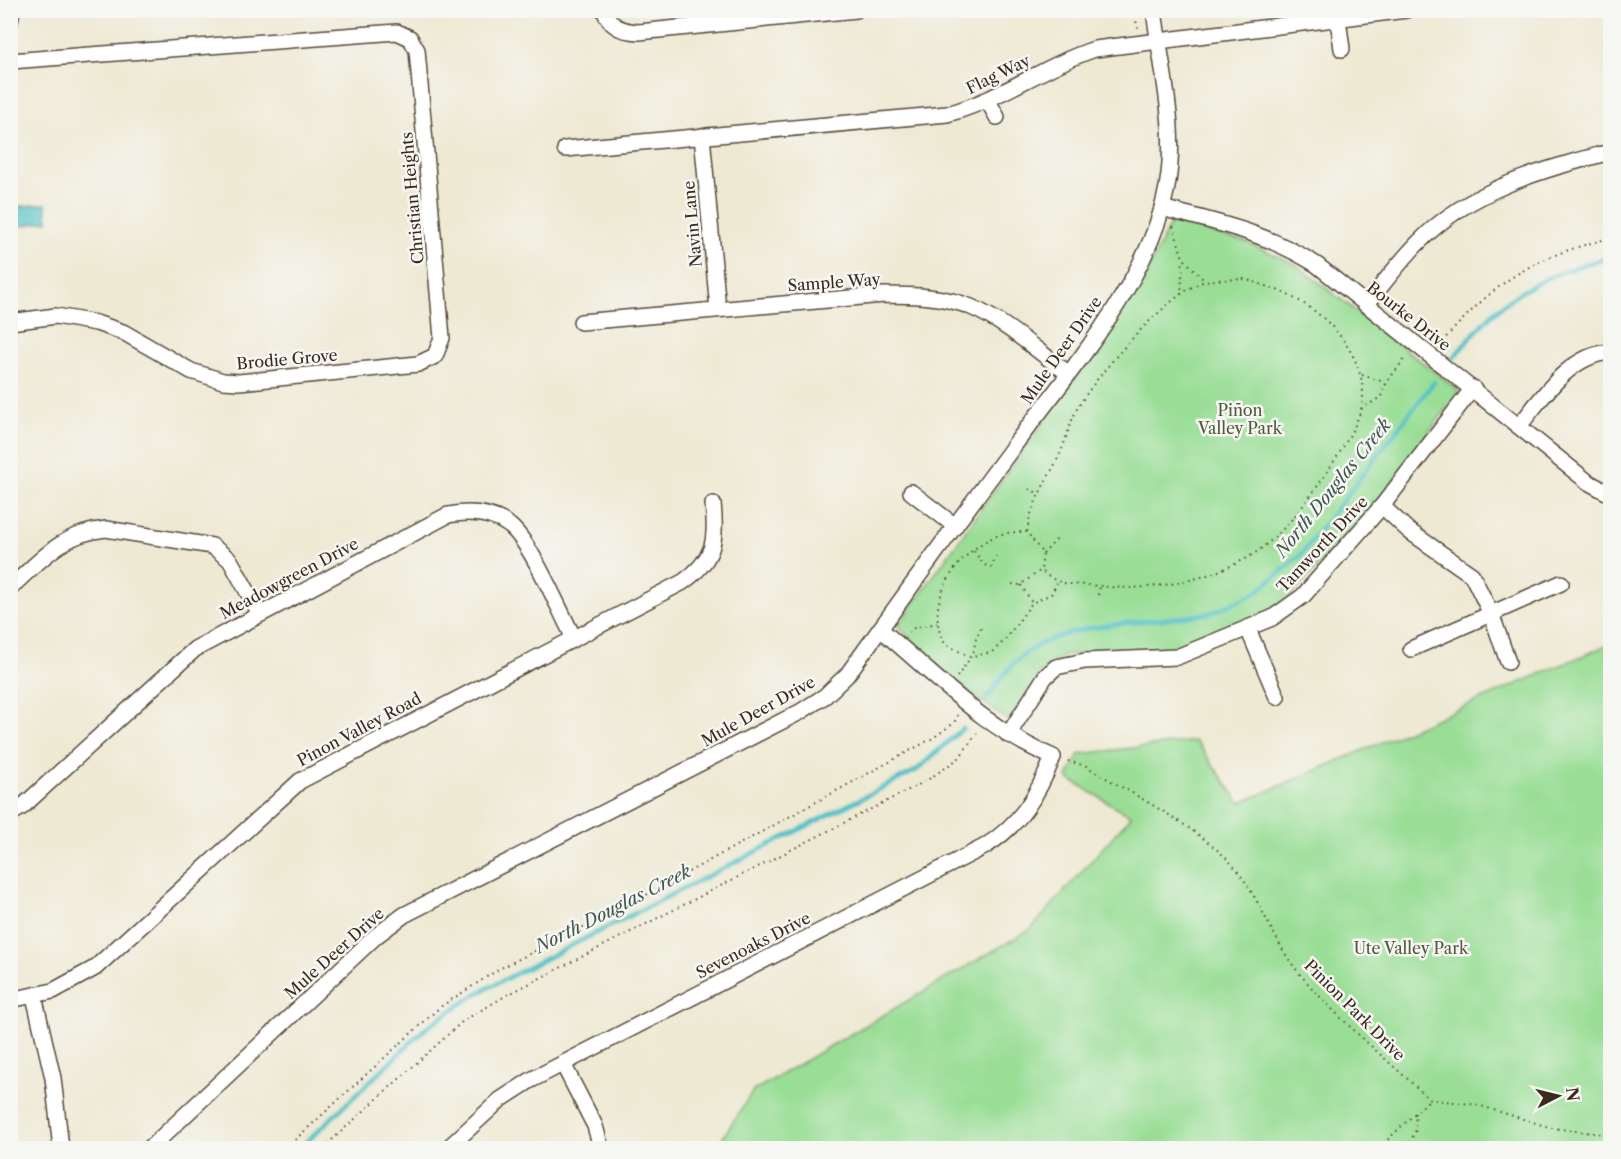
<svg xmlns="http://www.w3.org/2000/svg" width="1621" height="1159" font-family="'Libre Caslon Text',serif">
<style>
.green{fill:#9ade96;stroke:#6a845a;stroke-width:1.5}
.water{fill:#53c1c8;stroke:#477673;stroke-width:1.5}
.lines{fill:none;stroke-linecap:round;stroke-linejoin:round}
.stream{stroke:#53c1c8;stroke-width:4.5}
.minor-casing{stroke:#564739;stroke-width:18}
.path{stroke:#564739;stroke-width:2;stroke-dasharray:1.5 4.5;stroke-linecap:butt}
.minor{stroke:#fff;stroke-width:15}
.labels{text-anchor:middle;stroke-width:5;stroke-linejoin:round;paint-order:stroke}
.street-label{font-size:16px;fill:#3b2a1e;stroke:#f6f6f2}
.park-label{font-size:16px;fill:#53573c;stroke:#f6f6f2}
.water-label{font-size:18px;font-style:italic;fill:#425751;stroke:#f6f6f2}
</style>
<rect width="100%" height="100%" fill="#f6f6f2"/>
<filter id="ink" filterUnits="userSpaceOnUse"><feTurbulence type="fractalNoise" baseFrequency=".0167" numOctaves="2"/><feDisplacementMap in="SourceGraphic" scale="12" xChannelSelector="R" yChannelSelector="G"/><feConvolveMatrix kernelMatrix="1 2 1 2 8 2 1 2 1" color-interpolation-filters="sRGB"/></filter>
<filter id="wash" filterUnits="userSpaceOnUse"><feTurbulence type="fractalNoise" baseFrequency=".008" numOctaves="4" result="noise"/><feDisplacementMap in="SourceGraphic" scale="24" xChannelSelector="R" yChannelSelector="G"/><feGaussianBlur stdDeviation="1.35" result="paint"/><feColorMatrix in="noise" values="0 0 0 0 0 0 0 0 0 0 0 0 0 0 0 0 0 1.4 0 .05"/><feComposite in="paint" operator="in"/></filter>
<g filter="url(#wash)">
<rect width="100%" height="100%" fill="#eee9d3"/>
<!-- green -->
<g class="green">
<polygon points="1173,223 1246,242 1295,264 1459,391 1382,497 1289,598 1266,613 1168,649 1065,655 1043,669 1008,721 951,679 900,628 900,623 1141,285 1169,226"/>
<polygon points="1610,644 1610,1148 716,1148 753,1091 1031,929 1131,816 1067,778 1080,754 1196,741 1240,803"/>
</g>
<!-- water -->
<polygon class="water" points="46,204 48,221 15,227 12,207"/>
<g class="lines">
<!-- stream -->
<g class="stream">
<path d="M1453 358C1467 342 1481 324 1497 310 1530 281 1570 268 1610 257"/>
<path d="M985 701C995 686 1005 671 1020 658 1064 619 1153 624 1211 613L1254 594 1300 556 1434 382"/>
<polyline points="300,1148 427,1027 476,994 917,770 963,728"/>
</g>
</g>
</g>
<g filter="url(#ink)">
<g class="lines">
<defs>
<g id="minor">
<path d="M604 10C611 28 622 31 639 32L856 10"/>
<polyline points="1338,19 1342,49"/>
<polyline points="10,22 12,10"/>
<polyline points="10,61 397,32 410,38 417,50 442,338 435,356 418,364 239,382 223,381 191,371 123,332 96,323 56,316 10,322"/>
<polyline points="988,101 997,117"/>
<polyline points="702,136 718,309"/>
<path d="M565 149 947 114C1000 100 1043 66 1095 49L1406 10"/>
<path d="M1162 208C1221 224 1265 232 1317 265L1588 482 1610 494"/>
<path d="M1366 305C1384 283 1400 261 1420 241 1471 189 1542 170 1610 152"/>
<path d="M581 322 884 295C913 295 944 296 971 307 1006 322 1037 351 1068 373"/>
<path d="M1519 426C1543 397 1569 355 1610 352"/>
<polyline points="911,492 955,526"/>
<polyline points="1382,506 1409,531 1472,575 1492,616 1508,662"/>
<path d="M10 588C42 559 62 533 106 529L212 546 230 560 260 614"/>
<polyline points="1248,629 1277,697"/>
<polyline points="1411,649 1561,583"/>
<polyline points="1008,735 1045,677 1056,667 1085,661 1177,657 1272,618 1303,596 1382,506 1473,388"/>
<path d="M10 814 22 807 195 649 448 515C469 511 492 512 510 526 532 544 559 610 574 638"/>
<polyline points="34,996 53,1078 61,1148"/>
<path d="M10 1000 53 991 95 968 300 781 683 582C714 560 717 541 713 504"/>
<polyline points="563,1064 595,1126 601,1148"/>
<path d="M150 1148 376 936 404 915 800 712 825 696 847 675C903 597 959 520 1016 443 1072 368 1150 280 1167 187 1178 130 1161 67 1154 10"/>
<path d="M448 1148 500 1100 531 1080 984 847C1020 825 1038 795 1053 757 983 728 937 676 880 629"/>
</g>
</defs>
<!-- minor casing -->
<use href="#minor" class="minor-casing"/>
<!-- path -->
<g class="path">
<polyline points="1133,10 1138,28"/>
<polyline points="1173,226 1183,258 1205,281"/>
<path d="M1243 279C1290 291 1331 313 1354 358 1361 373 1366 392 1361 410 1353 434 1335 460 1321 481 1301 510 1276 542 1245 559 1202 582 1147 592 1099 586 1075 583 1059 588 1041 570L1043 554 1027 532C1030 505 1047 481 1059 456 1066 441 1069 424 1077 409 1095 376 1170 290 1206 281 1217 279 1231 280 1243 279Z"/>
<polyline points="1181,295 1183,259"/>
<path d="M1438 346C1496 282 1526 259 1610 238"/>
<polyline points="1362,375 1384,382"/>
<path d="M1361 409 1381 397C1385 380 1397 371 1406 356"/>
<polyline points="1029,489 1040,494"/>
<path d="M1027 532C1018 532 1008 532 999 535 959 549 921 603 945 644L970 657 992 652 1004 641 1032 603 1051 594 1057 583"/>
<polyline points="974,551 984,565 991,567 996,556"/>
<polyline points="1043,554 1059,537"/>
<polyline points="1012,584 1020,585 1041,570"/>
<polyline points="1021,585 1032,603"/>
<polyline points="1098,595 1100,586"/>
<polyline points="909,633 914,628 937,623"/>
<polyline points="957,677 973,654 976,638 981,628"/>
<path d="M1068 761 1086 766C1131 794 1188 821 1226 858 1257 888 1271 939 1299 973 1337 1019 1386 1058 1429 1099"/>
<polyline points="1429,1099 1478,1105 1552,1128 1610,1135"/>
<polyline points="286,1148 440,1007 499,969 639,899 933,738 954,723 958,715"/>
<polyline points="323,1148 463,1021 507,995 926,781 959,758 979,730"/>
<polyline points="1379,1148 1429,1100"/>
<polyline points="1407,1148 1416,1130 1415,1113"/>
</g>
<!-- minor -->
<use href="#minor" class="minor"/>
</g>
</g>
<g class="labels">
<!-- street labels -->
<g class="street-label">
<text transform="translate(998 74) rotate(-26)" y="6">Flag Way</text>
<text transform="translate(412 198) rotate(-95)" y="6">Christian Heights</text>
<text transform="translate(692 224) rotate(-95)" y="6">Navin Lane</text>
<text transform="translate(834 282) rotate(-4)" y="6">Sample Way</text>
<text transform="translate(1409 316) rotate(38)" y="6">Bourke Drive</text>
<text transform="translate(1061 350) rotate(-55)" y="6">Mule Deer Drive</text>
<text transform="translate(287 359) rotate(-5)" y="6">Brodie Grove</text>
<text transform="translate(1322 544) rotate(-47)" y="6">Tamworth Drive</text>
<text transform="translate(289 578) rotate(-28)" y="6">Meadowgreen Drive</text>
<text transform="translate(758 711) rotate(-29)" y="6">Mule Deer Drive</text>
<text transform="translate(359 729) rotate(-28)" y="6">Pinon Valley Road</text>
<text transform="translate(753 945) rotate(-27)" y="6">Sevenoaks Drive</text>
<text transform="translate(334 953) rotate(-42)" y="6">Mule Deer Drive</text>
<text transform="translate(1355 1010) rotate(45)" y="6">Pinion Park Drive</text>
</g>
<!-- park labels -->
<g class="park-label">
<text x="1240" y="416">Piñon<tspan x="1240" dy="18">Valley Park</tspan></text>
<text x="1411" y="954">Ute Valley Park</text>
</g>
<!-- water labels -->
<g class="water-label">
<text transform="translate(1333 488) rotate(-51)" y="6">North Douglas Creek</text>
<text transform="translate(613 909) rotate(-27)" y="6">North Douglas Creek</text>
</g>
</g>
<!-- margin -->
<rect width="1621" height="1159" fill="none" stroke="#f6f6f2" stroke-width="36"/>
<!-- north arrow -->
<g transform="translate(1558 1096) rotate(83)" stroke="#f6f6f2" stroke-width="4.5" paint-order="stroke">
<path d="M0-4.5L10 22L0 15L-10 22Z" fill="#3b2a1e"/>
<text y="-9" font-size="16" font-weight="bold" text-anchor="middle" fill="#3b2a1e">N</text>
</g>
</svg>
